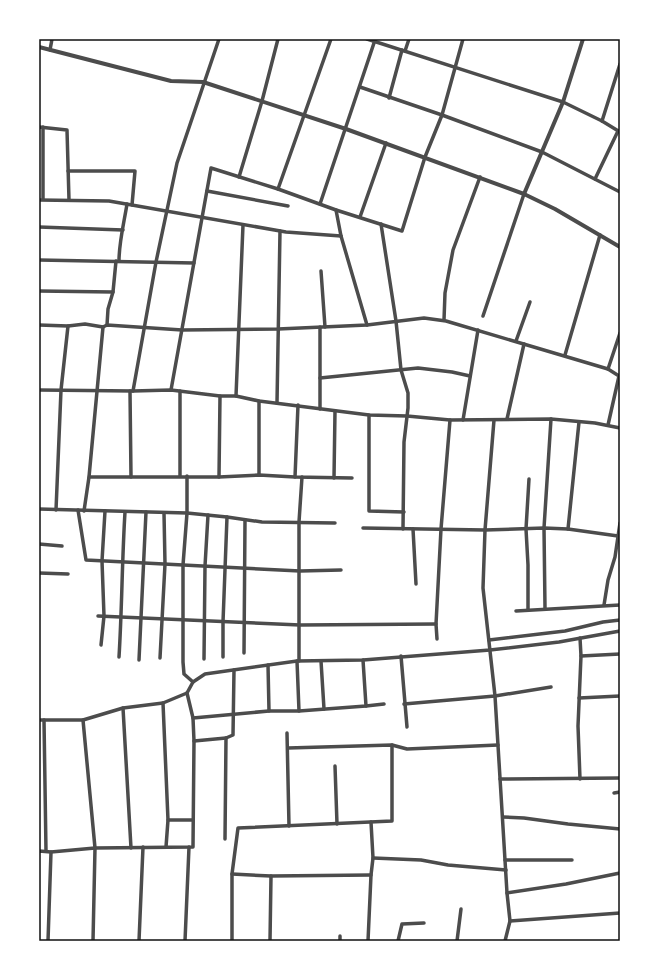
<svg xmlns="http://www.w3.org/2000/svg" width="659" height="980" font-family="'Noto Sans',sans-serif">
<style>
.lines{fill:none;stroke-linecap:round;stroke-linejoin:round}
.minor{stroke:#4c4c4c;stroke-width:3.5}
.tertiary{stroke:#4c4c4c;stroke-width:4}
.neatline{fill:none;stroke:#111;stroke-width:1.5}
</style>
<rect width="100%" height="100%" fill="#fff"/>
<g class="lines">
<!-- minor -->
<g class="minor">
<polyline points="367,39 563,102 602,121 620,132"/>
<polyline points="50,50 52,39"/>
<polyline points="405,51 409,39"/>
<polyline points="360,87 442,115 542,152 620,192"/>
<polyline points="389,98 402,50"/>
<polyline points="602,121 620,64"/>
<polyline points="39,127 67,130 69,200"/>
<polyline points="68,171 135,171 132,205"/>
<polyline points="239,177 262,101 278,39"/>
<polyline points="595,179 618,131"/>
<polyline points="278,189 331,39"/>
<polyline points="207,191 288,206"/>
<polyline points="43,199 43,127"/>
<polyline points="39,200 109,201 286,232 341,236"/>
<polyline points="320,204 375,40"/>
<polyline points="336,210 341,236 367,325"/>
<polyline points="360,217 386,143"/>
<polyline points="381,224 396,321 401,370 408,393 408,408 404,442 403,529"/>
<polyline points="39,227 123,230"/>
<polyline points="39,260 194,263"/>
<path d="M119 261C119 242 124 223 127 204"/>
<polyline points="321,271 325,327"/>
<polyline points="39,291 113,292"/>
<polyline points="483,316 524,194"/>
<polyline points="444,320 445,293 453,250 480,177"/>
<polyline points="39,325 68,326 85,324 103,327 107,325 182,330 278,329 367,325 424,318 446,321 608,369 619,376 608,425"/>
<polyline points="107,325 108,309 113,292 116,261"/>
<polyline points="516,341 530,302"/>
<polyline points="565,355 600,235"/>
<polyline points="608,369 620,333"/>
<polyline points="320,378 418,368 452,372 470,376"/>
<polyline points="39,390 133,391 171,390 220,396 236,396 259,401 369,415 407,416 450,420 551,419 595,423 620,428"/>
<polyline points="171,390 211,168 278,189 336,210 402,231 425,157 442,115 463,39"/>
<polyline points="130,391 131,477"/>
<polyline points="133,391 156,262 177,163 219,39"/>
<polyline points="236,396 243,225"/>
<polyline points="277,403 280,231"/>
<polyline points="320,409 320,327"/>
<polyline points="369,415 369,511 404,512"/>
<polyline points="507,419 524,344"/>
<polyline points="463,420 478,330"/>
<polyline points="494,420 485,530 483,588 495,696 507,893 510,921 505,941"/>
<polyline points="259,475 259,401"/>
<polyline points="180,476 180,391"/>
<polyline points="187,476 187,513 183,565 183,662 184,674 193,682"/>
<polyline points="89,477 219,477 259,475 295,477 352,478"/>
<polyline points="219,477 220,396"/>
<polyline points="295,477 298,405"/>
<polyline points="334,478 335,411"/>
<polyline points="39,509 187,513 227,517 262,522 335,523"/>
<polyline points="56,510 61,390 68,326"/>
<polyline points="78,510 86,560 300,571 341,570"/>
<polyline points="84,511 89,477 103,327"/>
<polyline points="363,528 485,530 544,528 568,529 618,536"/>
<polyline points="413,529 416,584"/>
<polyline points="568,529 579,422"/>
<polyline points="39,544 62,546"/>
<polyline points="39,573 68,574"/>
<polyline points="604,605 608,580 615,557 620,523"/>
<polyline points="545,608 544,528 551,419"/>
<polyline points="528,610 528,565 526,529 529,479"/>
<polyline points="516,611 620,605"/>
<polyline points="98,616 300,625 436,624"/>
<polyline points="580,638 581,656 578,726 580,779"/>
<polyline points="437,639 436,624 441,529 450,420"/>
<polyline points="489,640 565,631 603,622 620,620"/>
<polyline points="101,645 104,616 102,561 105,511"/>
<polyline points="244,653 245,520"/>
<polyline points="401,656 407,727"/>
<polyline points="581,656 620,654"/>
<path d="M119 657C122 609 122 560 125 512"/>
<polyline points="223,657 223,622 227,517"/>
<polyline points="160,658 165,564 164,513"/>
<polyline points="204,659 205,566 208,515"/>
<polyline points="139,660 146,512"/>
<polyline points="363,660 366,706"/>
<polyline points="297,661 299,711"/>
<polyline points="299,661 299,522 302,477"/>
<polyline points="321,661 324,709"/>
<polyline points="268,665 269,711"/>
<polyline points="579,698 620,696"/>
<polyline points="163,703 168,820 166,847"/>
<polyline points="404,704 495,696 551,687"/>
<polyline points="123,708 131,848"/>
<polyline points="193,718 269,711 299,711 366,706 384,704"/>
<polyline points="39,720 83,720 123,708 163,703 187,693 193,682 205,674 297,661 363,660 490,650 559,642 620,631"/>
<polyline points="44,720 46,851"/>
<polyline points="83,720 95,848 93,941"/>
<polyline points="287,733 289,826"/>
<polyline points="194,741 226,738 233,735 234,670"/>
<polyline points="288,748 392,745 407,749 498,745"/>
<polyline points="335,766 337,824"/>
<polyline points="500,779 620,778"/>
<polyline points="614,793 620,792"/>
<polyline points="503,817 524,818 568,824 620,829"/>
<polyline points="168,820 193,820"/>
<polyline points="225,839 226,738"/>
<polyline points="39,851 51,852 95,848 193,847 194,741 193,718 187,693"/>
<polyline points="373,858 421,860 448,865 506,870"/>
<polyline points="505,860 572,860"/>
<polyline points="232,874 271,876 371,875"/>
<polyline points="507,893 566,884 620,873"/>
<polyline points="510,921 620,913"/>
<polyline points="340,936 340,941"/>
<polyline points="48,941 51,852"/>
<polyline points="139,941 143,847"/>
<polyline points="185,941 189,847"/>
<polyline points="232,941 232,874 238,828 392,821 392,745"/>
<polyline points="270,941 271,876"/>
<polyline points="368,941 371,875 373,858 371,822"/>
<polyline points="398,941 402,924 424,923"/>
<polyline points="457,941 461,909"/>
</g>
<!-- tertiary -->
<g class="tertiary">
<polyline points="39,47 171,81 203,82 346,129 524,194 555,209 620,247"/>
<polyline points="524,194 563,102 583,39"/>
</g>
</g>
<!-- border -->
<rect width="659" height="980" fill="none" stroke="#ffffff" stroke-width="80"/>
<rect x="40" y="40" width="579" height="900" class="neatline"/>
</svg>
